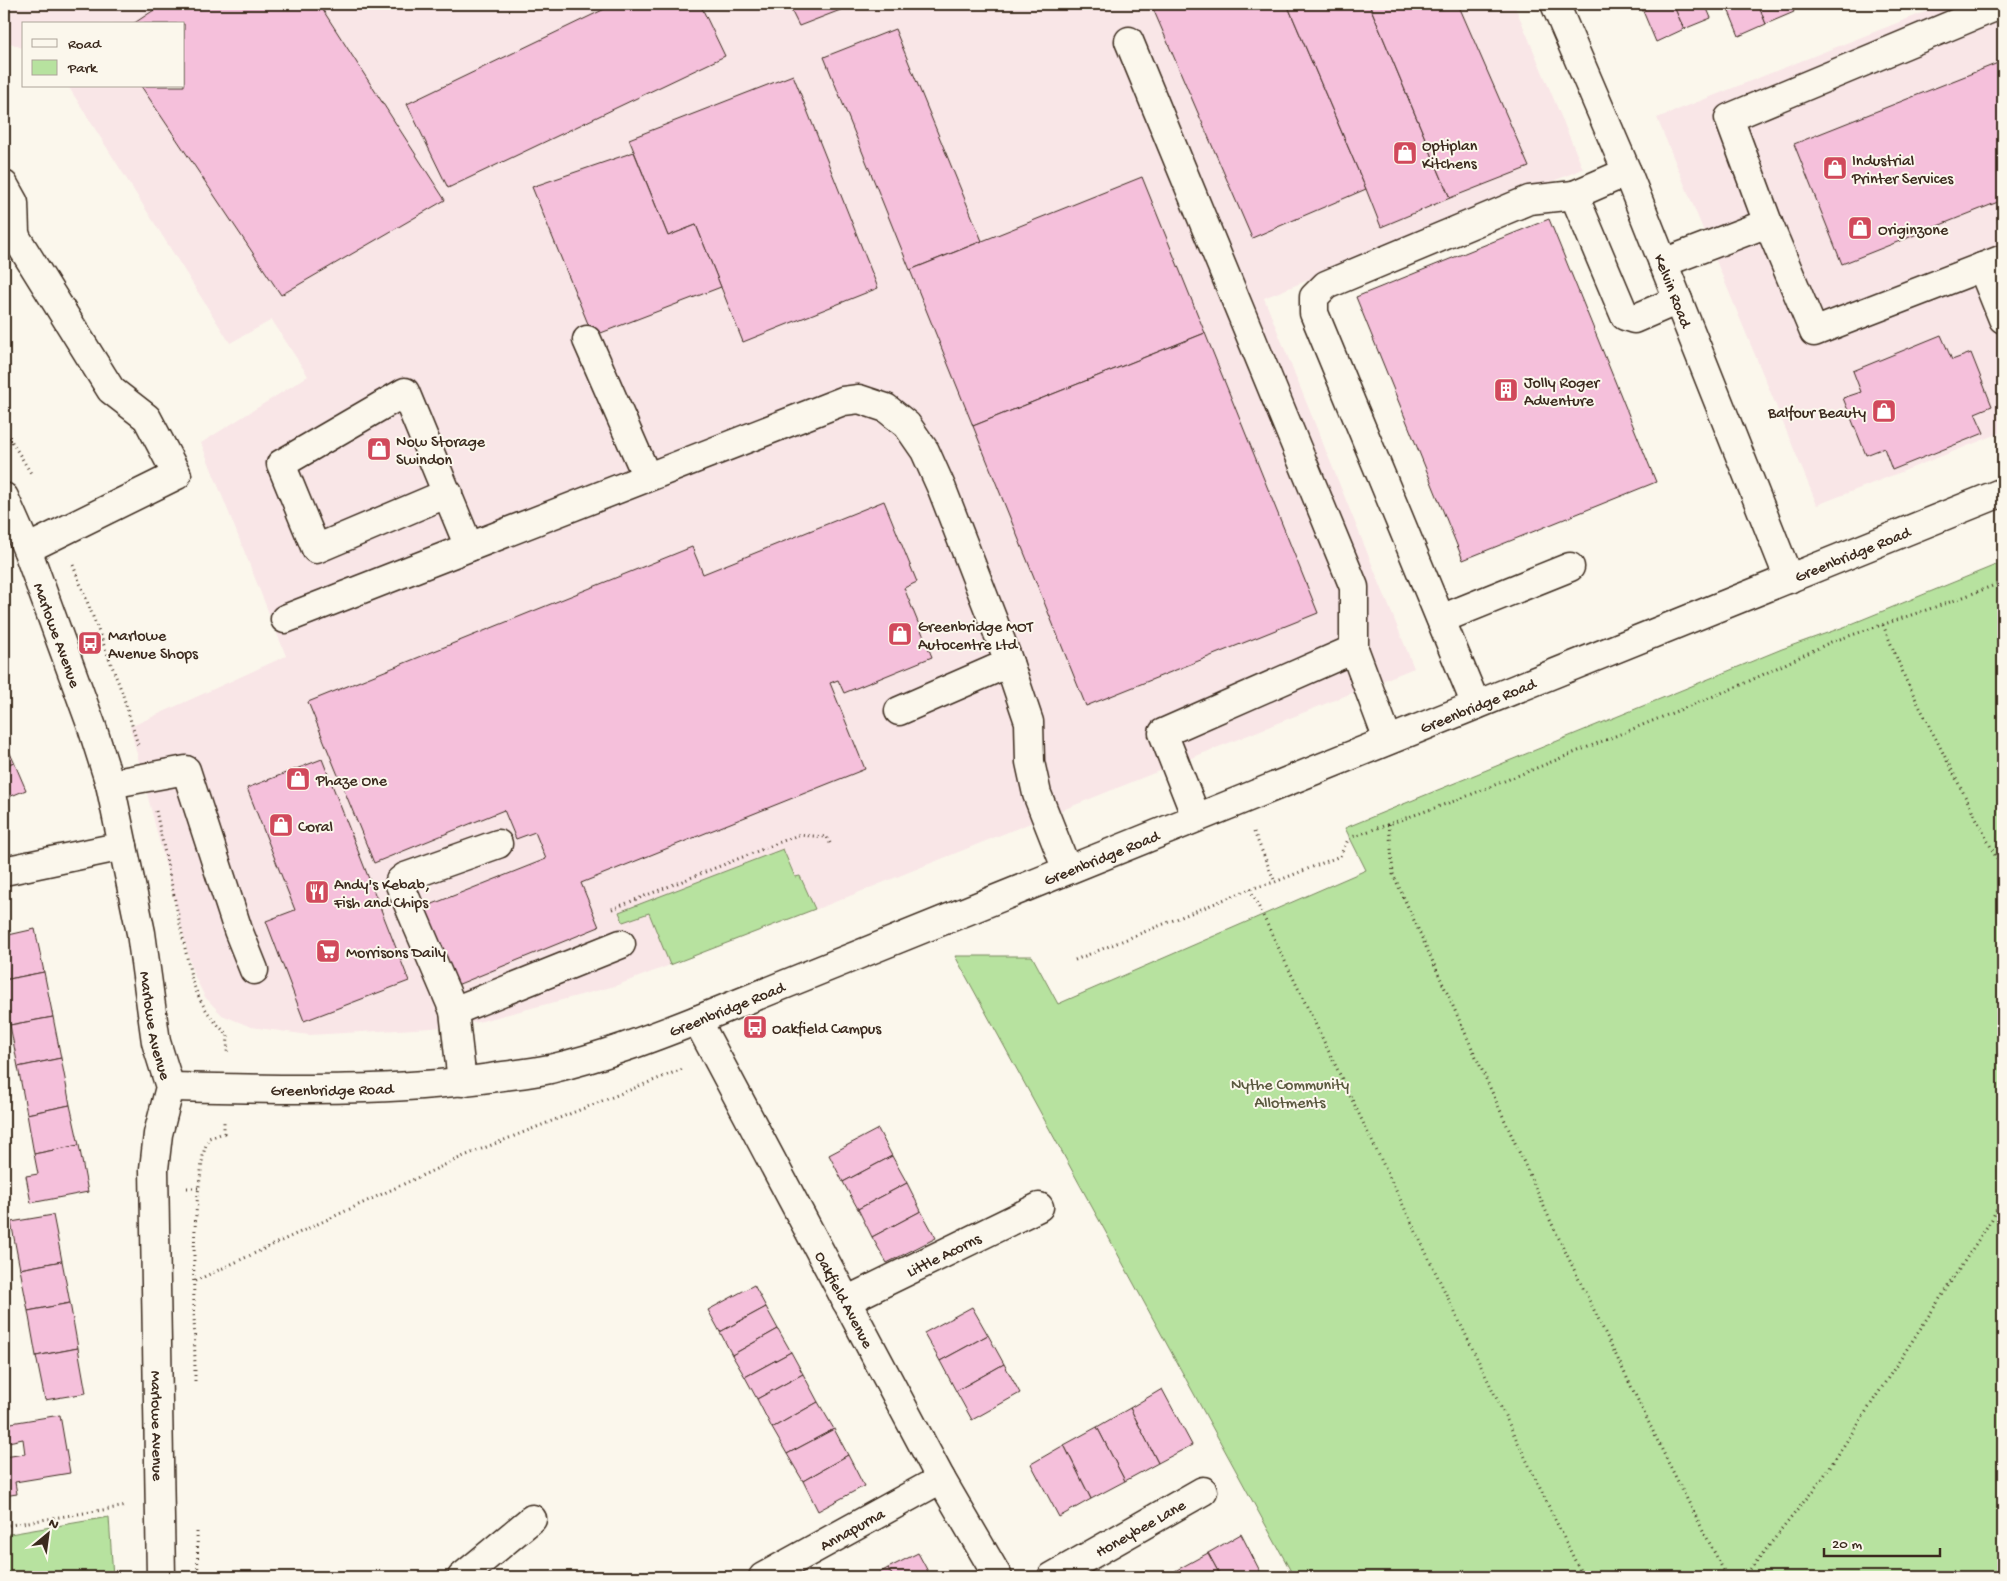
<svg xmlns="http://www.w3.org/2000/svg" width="2007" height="1581" font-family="'Gochi Hand',sans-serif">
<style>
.built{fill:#f9e6e7}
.green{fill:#b7e29f;stroke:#79865e}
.building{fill:#f5c0db;stroke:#3b2a1e}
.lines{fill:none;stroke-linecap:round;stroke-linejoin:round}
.minor-casing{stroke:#3b2a1e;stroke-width:31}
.path{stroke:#3b2a1e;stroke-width:3;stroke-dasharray:1 4;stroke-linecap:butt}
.minor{stroke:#fbf7ec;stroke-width:28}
.labels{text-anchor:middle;stroke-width:4;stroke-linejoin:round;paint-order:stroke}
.poi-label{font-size:16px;fill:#3b2a1e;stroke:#fbf7ec;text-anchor:start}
.street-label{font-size:16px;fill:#3b2a1e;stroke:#fbf7ec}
.park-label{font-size:16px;fill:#5a583e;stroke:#fbf7ec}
</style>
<rect width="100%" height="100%" fill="#fbf7ec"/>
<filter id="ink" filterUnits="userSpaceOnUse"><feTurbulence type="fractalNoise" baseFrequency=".02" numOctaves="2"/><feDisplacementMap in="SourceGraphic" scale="10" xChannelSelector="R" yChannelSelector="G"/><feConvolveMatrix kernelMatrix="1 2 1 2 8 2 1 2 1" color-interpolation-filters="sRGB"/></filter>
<g filter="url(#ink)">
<!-- built -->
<g class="built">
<polygon points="4,4 1514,4 1583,169 1264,298 1414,668 830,904 615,986 478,1022 432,1028 309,1035 251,1027 222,1015 205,997 193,973 130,727 286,656 201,443 308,376 272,320 230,343 68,86 184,86 184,24 24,24 24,49 4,40"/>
<polygon points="1945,4 2003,4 2003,432 1817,505 1657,118"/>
</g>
<!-- green -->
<g class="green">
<polygon points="2003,562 2003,1577 1294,1577 955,956 1032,956 1058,1004 1366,870 1345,828 1782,649 1844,627"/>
<polygon points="783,849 795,877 800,876 815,909 670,965 649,913 623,922 619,912"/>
<polygon points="109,1517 113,1577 4,1577 4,1535"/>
</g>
<!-- building -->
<g class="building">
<polygon points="163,4 319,4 445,200 281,295 141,86 184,86 184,24 133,24"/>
<polygon points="615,4 700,4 725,56 448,188 407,104"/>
<polygon points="788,4 856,4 799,26"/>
<polygon points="1151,4 1287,4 1366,189 1252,238"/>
<polygon points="1287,4 1369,4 1450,198 1381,227 1366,189"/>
<polygon points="1369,4 1458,4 1529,167 1450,198"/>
<polygon points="1640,4 1673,4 1684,29 1656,42"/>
<polygon points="1673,4 1705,4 1711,18 1684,29"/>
<polygon points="1726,4 1758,4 1766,24 1739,36"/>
<polygon points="1758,4 1791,4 1794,12 1766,24"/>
<polygon points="895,29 982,241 910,270 824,57"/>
<polygon points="2003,61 2003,200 1842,264 1794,144"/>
<polygon points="793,75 878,288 743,342 696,225 668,236 629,139"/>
<polygon points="634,152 668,236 696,225 721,287 593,336 532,187"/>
<polygon points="1142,177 1205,333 973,426 910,270"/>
<polygon points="1549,219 1656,482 1463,560 1356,297"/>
<polygon points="1205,333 1318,613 1086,706 973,426"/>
<polygon points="1941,335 1952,360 1971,353 1992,406 1975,413 1984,433 1892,470 1884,448 1866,455 1843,398 1861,392 1853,371"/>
<polygon points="884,501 917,582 904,588 932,657 844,693 838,680 830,683 865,769 581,883 599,927 452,987 420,909 546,859 535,832 516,839 504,810 374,863 308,702 692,547 703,574"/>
<polygon points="4,740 14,762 4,766"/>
<polygon points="322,759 409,981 304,1021 266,921 295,910 247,788"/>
<polygon points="14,762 26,790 4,799 4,766"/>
<polygon points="35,929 44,972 4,980 4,936"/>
<polygon points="44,972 53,1017 10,1025 7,1011 4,1012 4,980"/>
<polygon points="53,1017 61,1058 18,1067 10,1025"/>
<polygon points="61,1058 70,1105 27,1114 18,1067"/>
<polygon points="70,1105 79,1145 34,1154 27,1114"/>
<polygon points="878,1129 892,1156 843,1182 829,1155"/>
<polygon points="79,1145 88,1192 31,1203 26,1176 38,1174 34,1154"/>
<polygon points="892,1156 907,1183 858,1209 843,1182"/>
<polygon points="907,1183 921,1211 872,1237 858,1209"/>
<polygon points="921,1211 936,1238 887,1263 872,1237"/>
<polygon points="53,1215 62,1261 20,1269 11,1222"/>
<polygon points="62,1261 70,1303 28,1311 20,1269"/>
<polygon points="754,1285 766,1307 720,1332 708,1310"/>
<polygon points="70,1303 78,1348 36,1356 28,1311"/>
<polygon points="766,1307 778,1329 732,1355 720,1332"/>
<polygon points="972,1307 988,1335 940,1361 924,1333"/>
<polygon points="778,1329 791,1352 745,1377 732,1355"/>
<polygon points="988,1335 1004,1364 956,1391 940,1361"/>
<polygon points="78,1348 86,1393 45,1400 36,1356"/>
<polygon points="791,1352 803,1374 757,1399 745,1377"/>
<polygon points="1004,1364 1020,1393 972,1420 956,1391"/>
<polygon points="803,1374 818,1402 772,1428 757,1399"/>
<polygon points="1162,1389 1192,1445 1158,1463 1130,1408"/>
<polygon points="818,1402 834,1429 787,1454 772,1428"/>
<polygon points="1130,1408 1158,1463 1125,1481 1097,1427"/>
<polygon points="60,1415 70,1473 15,1482 17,1494 4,1496 4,1457 25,1454 23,1439 8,1442 5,1424"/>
<polygon points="1097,1427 1125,1481 1091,1499 1064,1445"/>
<polygon points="834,1429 848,1455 803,1481 787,1454"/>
<polygon points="1064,1445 1091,1499 1059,1517 1031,1464"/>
<polygon points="848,1455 864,1486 818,1511 803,1481"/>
<polygon points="1241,1534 1263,1577 1221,1577 1208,1553"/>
<polygon points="918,1553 931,1577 893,1577 888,1568"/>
<polygon points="1208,1553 1221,1577 1178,1577 1175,1571"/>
<polygon points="888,1568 893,1577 872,1577"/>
</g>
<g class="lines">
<defs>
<g id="minor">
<path id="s1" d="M1555 4 1627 172 1789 579"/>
<polyline points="1129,41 1354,587 1354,649"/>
<polyline points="4,185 14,203 15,233 17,239 111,390 147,418 177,475 27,549"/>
<polyline points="1574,195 1627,172"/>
<polyline points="1768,223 1814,332 2003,259"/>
<polyline points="1663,263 1768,223 1729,118 2002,4"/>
<polyline points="1982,267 2003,319"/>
<polyline points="587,340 647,477"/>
<polyline points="448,493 316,549 281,464 405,392 469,547"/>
<path id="s2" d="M4 497 27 549 92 727 110 784 141 933 156 1042 170 1087 158 1134 154 1169 161 1577"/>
<polyline points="285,619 843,401 859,399 886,408 907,425 925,451 942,489 1006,654 1029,722 1030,762 1037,794 1067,870"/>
<polyline points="1441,619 1570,567"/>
<polyline points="1476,705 1314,313 1314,297 1326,285 1529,200 1574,195 1625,316 1634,319 1678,300"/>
<polyline points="899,711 1009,663"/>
<polyline points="110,784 186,770 238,930 254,970"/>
<polyline points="1196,817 1163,733 1354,649 1388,740"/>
<polyline points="4,871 123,846"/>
<polyline points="454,1011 621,944"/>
<path id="s3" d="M697 1020 941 1479 998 1577"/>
<polyline points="462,1082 454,1011 400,885 400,881 405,877 498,844"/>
<path id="s4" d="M170 1087C279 1089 381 1093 490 1078 510 1075 531 1073 550 1069 601 1057 649 1039 697 1020L2003 492"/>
<path id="s5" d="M846 1301 1039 1207"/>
<polyline points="462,1577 532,1519"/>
<path id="s6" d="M763 1577 941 1479"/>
<path id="s7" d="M1052 1577 1203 1491"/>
</g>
</defs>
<!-- minor casing -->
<use href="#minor" class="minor-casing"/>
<!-- path -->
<g class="path">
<polyline points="4,429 32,475"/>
<polyline points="73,565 122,692 138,745"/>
<polyline points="1883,625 1906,680 2003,871"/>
<path d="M156 811 192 981C202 1006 208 1016 228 1035L227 1054"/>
<polyline points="1389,824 1393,874 1550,1220 1669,1464 1727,1577"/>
<polyline points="1254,832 1275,882"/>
<polyline points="1250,889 1583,1577"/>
<polyline points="612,909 798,835 827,837 831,845"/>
<polyline points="1075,960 1250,889 1275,882 1340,856 1349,838 1460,799 1741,685 1831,642 1950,602 2003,582"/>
<polyline points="187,1188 199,1188"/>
<polyline points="195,1281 464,1156 685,1068"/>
<path d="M195 1381C195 1314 190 1245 200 1179 202 1165 202 1151 209 1138L224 1133V1122"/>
<polyline points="4,1526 127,1506"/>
<polyline points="197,1532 198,1577"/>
<polyline points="1744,1577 1822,1479 1992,1219 2003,1196"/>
</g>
<!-- minor -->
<use href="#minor" class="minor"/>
</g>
</g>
<!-- icons -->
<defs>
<symbol id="shop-square" viewBox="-11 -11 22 22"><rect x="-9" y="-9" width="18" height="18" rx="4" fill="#d1495b" stroke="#fbf7ec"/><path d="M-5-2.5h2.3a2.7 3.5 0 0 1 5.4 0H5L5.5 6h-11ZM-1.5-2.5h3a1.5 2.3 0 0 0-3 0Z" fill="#fff"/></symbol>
<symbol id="building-square" viewBox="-11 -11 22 22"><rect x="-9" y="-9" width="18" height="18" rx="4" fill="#d1495b" stroke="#fbf7ec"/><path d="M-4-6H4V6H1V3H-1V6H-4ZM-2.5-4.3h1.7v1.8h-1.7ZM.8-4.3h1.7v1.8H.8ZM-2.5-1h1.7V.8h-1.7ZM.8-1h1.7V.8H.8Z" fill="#fff"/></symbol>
<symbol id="bus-square" viewBox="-11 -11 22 22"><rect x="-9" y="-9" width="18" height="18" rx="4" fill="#d1495b" stroke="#fbf7ec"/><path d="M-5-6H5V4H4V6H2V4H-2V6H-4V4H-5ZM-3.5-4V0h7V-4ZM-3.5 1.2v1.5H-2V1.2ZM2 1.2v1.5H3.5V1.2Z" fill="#fff"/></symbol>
<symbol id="restaurant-square" viewBox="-11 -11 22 22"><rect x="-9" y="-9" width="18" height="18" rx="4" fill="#d1495b" stroke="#fbf7ec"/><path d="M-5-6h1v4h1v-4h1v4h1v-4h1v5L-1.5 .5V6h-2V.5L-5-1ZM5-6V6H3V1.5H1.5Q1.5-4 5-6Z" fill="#fff"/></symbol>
<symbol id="supermarket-square" viewBox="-11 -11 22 22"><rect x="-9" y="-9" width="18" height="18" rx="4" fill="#d1495b" stroke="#fbf7ec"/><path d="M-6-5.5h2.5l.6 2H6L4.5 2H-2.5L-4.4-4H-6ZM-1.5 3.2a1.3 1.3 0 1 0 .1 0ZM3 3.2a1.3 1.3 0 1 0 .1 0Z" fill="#fff"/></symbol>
</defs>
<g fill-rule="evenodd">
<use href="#shop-square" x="1391" y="139" width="28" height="28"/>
<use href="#shop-square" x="1821" y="154" width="28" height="28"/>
<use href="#shop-square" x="1846" y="214" width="28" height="28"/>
<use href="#building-square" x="1492" y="376" width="28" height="28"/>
<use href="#shop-square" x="1870" y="397" width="28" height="28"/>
<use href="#shop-square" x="365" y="435" width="28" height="28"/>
<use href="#shop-square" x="886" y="620" width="28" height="28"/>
<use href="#bus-square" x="76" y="629" width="28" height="28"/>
<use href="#shop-square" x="284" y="765" width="28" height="28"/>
<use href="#shop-square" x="267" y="811" width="28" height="28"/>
<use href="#restaurant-square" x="303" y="878" width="28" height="28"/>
<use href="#supermarket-square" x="314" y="937" width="28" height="28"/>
<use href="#bus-square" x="741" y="1013" width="28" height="28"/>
</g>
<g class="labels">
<!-- poi labels -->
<g class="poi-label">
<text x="1422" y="150">Optiplan<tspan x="1422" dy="18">Kitchens</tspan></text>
<text x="1852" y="165">Industrial<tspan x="1852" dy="18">Printer Services</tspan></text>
<text x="1878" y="234">Originzone</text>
<text x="1524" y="387">Jolly Roger<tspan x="1524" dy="18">Adventure</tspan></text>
<text x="1866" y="417" text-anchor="end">Balfour Beauty</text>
<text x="396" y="446">Now Storage<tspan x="396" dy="18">Swindon</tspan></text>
<text x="918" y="631">Greenbridge MOT<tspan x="918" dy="18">Autocentre Ltd</tspan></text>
<text x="108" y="640">Marlowe<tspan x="108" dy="18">Avenue Shops</tspan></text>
<text x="316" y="785">Phaze One</text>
<text x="298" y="831">Coral</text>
<text x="334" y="889">Andy's Kebab,<tspan x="334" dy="18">Fish and Chips</tspan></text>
<text x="346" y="957">Morrisons Daily</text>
<text x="772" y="1033">Oakfield Campus</text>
</g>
<!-- street labels -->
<g class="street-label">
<text dy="6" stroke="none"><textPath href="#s1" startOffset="310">Kelvin Road</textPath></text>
<text dy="6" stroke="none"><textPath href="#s4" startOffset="1782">Greenbridge Road</textPath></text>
<text dy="6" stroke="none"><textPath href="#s2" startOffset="148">Marlowe Avenue</textPath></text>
<text dy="6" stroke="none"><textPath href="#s4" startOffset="1378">Greenbridge Road</textPath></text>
<text dy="6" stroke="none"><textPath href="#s4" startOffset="972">Greenbridge Road</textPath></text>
<text dy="6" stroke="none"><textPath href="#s4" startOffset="568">Greenbridge Road</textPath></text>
<text dy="6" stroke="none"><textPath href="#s2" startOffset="552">Marlowe Avenue</textPath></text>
<text dy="6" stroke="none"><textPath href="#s4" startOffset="162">Greenbridge Road</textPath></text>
<text dy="6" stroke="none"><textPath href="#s5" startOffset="108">Little Acorns</textPath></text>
<text dy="6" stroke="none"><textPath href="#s3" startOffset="316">Oakfield Avenue</textPath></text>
<text dy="6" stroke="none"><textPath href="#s2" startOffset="956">Marlowe Avenue</textPath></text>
<text dy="6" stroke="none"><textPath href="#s7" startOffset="101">Honeybee Lane</textPath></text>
<text dy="6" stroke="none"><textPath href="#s6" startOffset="101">Annapurna</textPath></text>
</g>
<!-- park labels -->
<g class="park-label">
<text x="1290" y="1089">Nythe Community<tspan x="1290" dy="18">Allotments</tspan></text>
</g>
</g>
<!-- margin -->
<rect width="2007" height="1581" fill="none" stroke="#fbf7ec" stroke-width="20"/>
<rect x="10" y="10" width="1987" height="1561" fill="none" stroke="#3b2a1e" stroke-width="2" filter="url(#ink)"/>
<!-- legend -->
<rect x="22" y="22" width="162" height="65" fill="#fbf7ec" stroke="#aea59a"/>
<rect x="32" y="39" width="25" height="8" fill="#fbf7ec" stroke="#aea59a"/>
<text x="68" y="48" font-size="15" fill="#3b2a1e">Road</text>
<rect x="32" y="60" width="25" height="15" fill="#b7e29f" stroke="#aea59a"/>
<text x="68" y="72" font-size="15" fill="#3b2a1e">Park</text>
<!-- north arrow -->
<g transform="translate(48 1534) rotate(29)" stroke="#fbf7ec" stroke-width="4" paint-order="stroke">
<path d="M0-4L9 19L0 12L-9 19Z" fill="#3b2a1e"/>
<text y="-8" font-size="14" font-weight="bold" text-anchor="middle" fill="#3b2a1e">N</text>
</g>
<!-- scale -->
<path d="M1824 1548v8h116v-8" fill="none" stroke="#3b2a1e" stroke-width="2.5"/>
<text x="1832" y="1548" font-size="15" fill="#3b2a1e" stroke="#fbf7ec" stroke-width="4" paint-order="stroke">20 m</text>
</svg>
